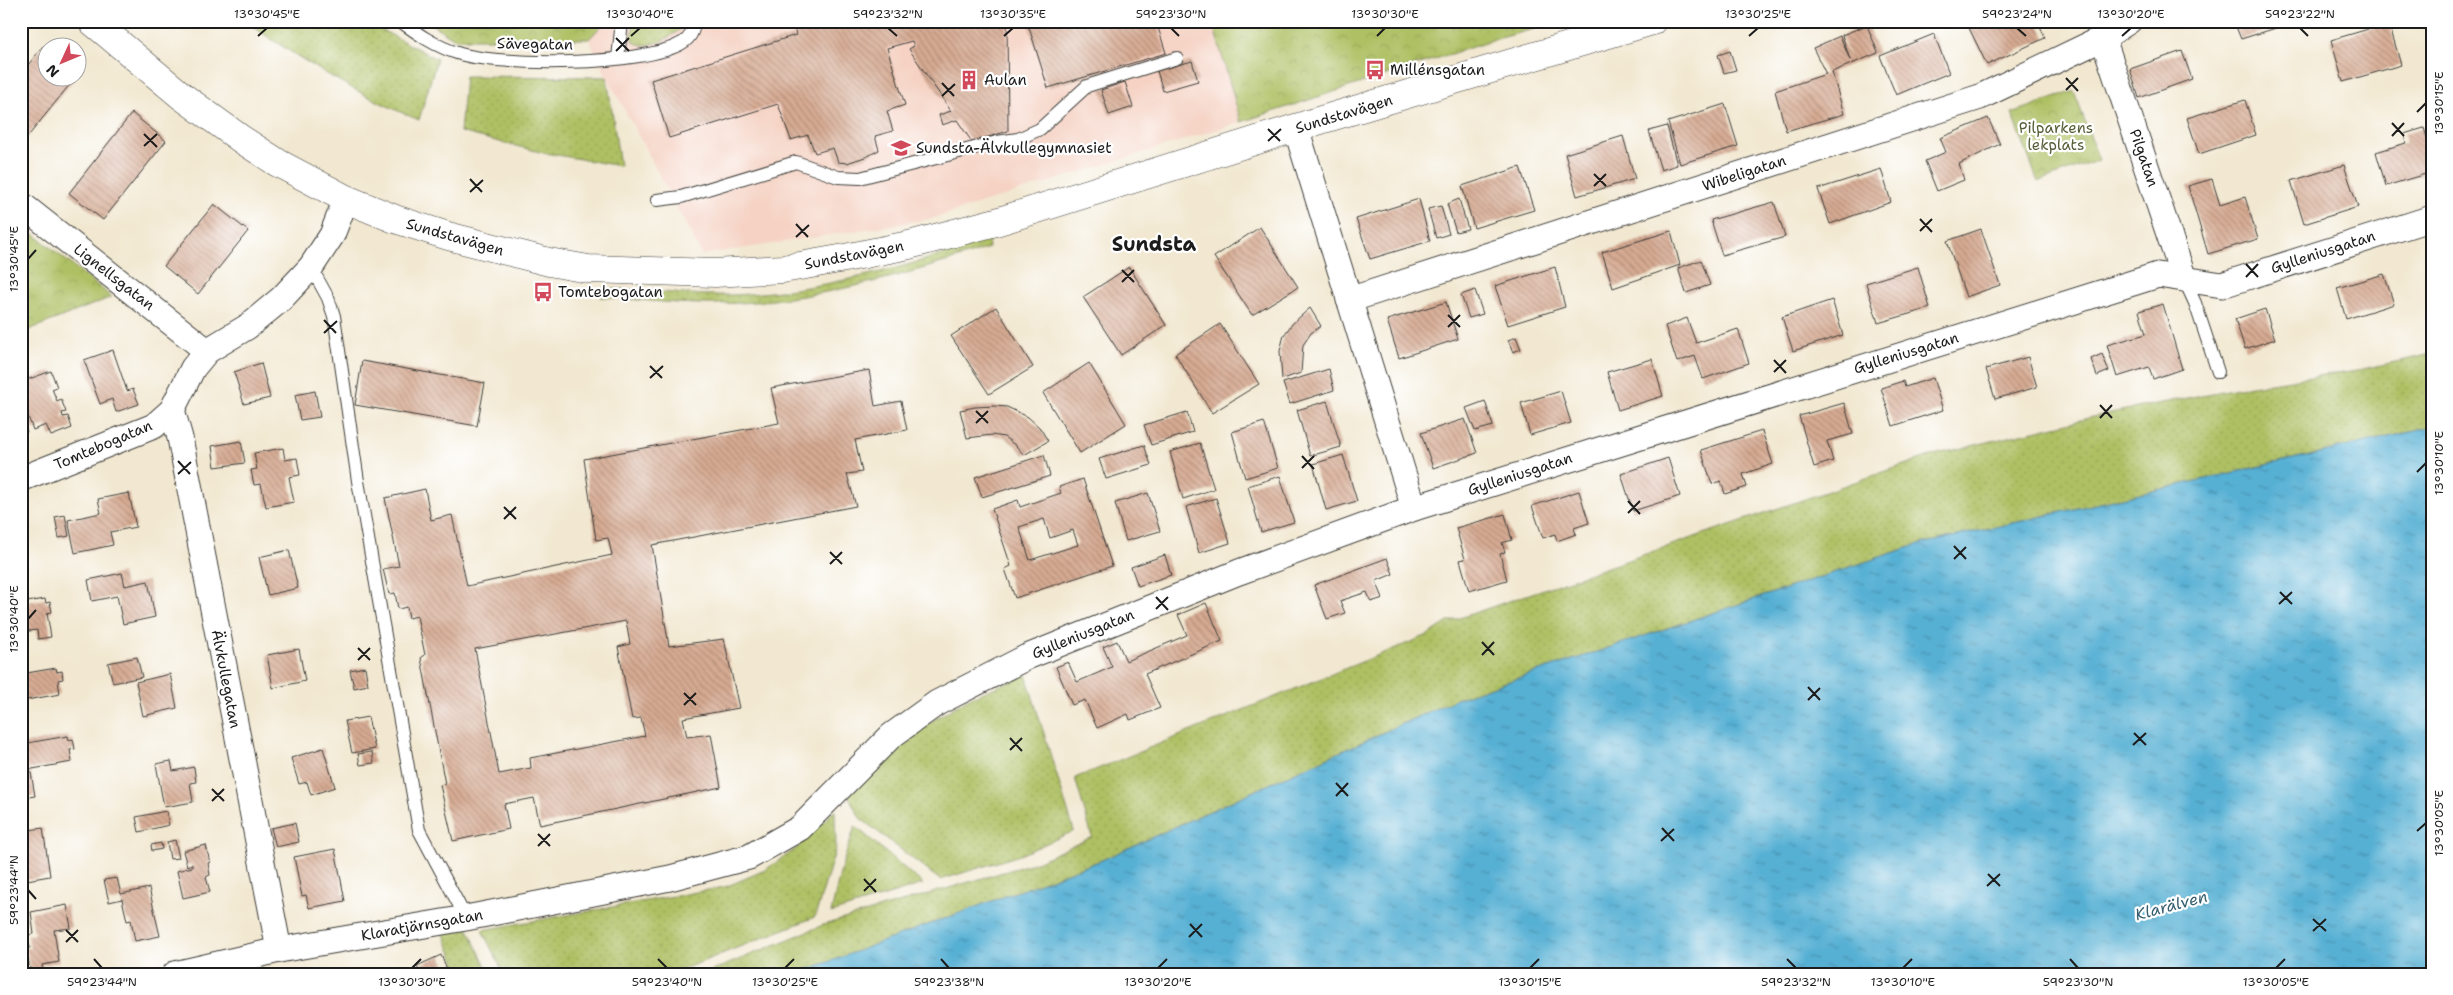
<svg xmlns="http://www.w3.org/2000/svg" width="2453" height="995" font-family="'Shantell Sans',sans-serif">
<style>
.built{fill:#f5d2c3}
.grass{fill:url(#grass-dots);stroke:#656e40}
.park{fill:url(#park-crowns);stroke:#656e40}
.water{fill:url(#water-ripples);stroke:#396678}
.building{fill:url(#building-back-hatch);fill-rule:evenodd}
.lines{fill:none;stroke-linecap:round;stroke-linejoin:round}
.lane-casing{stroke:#3c3b37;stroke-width:14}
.street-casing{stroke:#3c3b37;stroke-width:27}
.secondary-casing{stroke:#3c3b37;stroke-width:29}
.lane{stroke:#fff;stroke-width:12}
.street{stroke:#fff;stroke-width:25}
.secondary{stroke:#fff;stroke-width:28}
.ticks{fill:none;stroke:#1c1c1c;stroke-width:2}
.labels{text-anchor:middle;stroke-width:4.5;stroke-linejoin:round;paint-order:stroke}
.street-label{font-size:15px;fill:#1c1c1c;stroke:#fff}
.poi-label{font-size:15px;fill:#1c1c1c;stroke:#fff;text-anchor:start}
.park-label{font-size:15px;fill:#565e38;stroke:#fff}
.water-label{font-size:16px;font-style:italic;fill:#365f6f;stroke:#fff}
.district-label{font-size:20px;font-weight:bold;fill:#1c1c1c;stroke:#fff}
.neatline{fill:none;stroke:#1c1c1c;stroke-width:2}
.ticks-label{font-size:12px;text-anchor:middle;fill:#1c1c1c}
</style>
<defs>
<pattern id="grass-dots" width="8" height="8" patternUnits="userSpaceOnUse" patternTransform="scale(1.25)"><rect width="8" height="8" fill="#aec063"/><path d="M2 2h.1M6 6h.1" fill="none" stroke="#95a455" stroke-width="1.8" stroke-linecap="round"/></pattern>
<pattern id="park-crowns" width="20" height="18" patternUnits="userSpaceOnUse" patternTransform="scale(1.25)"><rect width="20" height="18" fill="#aec063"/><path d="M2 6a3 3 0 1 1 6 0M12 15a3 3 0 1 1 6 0" fill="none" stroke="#95a455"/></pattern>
<pattern id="water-ripples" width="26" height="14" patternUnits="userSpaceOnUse" patternTransform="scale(1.25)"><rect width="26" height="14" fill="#56b0d4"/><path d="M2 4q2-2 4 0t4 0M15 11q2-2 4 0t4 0" fill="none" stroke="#468eab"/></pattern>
<pattern id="building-back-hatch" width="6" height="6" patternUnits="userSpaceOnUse" patternTransform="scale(1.25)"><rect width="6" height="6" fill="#d7ab93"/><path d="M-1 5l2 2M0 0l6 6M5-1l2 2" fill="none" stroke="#ae8a77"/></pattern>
</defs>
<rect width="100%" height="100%" fill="#fff"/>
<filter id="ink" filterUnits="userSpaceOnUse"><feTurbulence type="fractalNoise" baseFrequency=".02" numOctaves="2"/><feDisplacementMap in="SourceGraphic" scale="10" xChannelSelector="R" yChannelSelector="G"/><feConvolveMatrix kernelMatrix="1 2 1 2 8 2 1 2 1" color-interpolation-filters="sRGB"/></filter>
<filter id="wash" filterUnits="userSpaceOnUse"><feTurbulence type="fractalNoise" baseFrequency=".0096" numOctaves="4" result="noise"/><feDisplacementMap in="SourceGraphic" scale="20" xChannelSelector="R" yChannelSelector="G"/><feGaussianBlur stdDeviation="1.12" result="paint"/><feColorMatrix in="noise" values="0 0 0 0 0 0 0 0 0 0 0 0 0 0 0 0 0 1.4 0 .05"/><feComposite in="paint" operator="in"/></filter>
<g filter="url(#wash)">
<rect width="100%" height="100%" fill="#f2e8d1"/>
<!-- built -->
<polygon class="built" points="606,21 1212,21 1241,122 931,219 702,255 607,77 589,39"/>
<!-- grass -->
<g class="grass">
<path d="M245 21H371L380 29 437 59 419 120C358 95 299 59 245 21Z"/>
<path d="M634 21H686V23C678 35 647 52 634 42L632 35Z"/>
<polygon points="465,76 607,77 620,166 540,152 460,132"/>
<path d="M988 238 989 248C901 277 810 302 717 304 678 305 638 299 600 297L602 288C645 290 689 296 732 295 812 292 914 267 988 238Z"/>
<polygon points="2432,354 2432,427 1913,546 1459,698 1102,860 796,974 704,974 823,925 1034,863 1092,837 1075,778 1428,635 1448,622 1933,455 2110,413 2238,388 2363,369"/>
<polygon points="1026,675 1074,831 1020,855 940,880 860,818 848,795 915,731 971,697"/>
<polygon points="835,810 836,848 815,917 671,974 504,974 482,930 725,887 765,870 797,848"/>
<polygon points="855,826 923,884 831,913 841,869"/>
<polygon points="467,927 490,974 460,974 443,932"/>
</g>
<!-- park -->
<g class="park">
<polygon points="426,21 606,21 589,39 455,39"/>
<polygon points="1212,21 1563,21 1497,39 1241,122"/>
<polygon points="2074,91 2099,160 2038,182 2012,113"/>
<polygon points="21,224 30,231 112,297 21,333"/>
</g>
<!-- water -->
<polygon class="water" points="2432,427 2432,974 796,974 1102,860 1459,698 1913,546"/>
<g id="blocks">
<!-- building -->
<g class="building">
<polygon points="783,21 1007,21 1008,131 972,142 957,120 942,125 939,115 951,111 909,49 914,46 912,41 887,48 905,105 887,111 893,131 875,136 879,150 868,156 847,163 838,162 833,148 815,153 808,135 791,140 778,104 669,138 651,80 796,35 794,27 785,29"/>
<polygon points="1027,21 1156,21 1166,53 1048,88"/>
<polygon points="1982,21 2038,21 2045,38 1987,65 1969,28"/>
<polygon points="2237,21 2295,21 2295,22 2241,39 2234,22"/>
<polygon points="2389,23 2401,65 2343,82 2331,40"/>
<polygon points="1867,25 1878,53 1832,72 1844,114 1786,131 1775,91 1826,74 1813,48 1840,36 1850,60 1842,35"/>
<polygon points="1934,34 1949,73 1896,95 1880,56"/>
<polygon points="43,46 48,50 48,78 75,78 21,145 21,74"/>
<polygon points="1730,51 1736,70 1724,73 1718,55"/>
<polygon points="2182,51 2192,79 2139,98 2130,69"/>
<polygon points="1192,61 1198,81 1163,91 1157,71"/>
<polygon points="1125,82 1133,107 1109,115 1101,90"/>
<polygon points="2245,100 2256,135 2199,154 2187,118"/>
<polygon points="1725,104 1738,146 1680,164 1668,122"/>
<polygon points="132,113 166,141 103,220 69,193"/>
<polygon points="1988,118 2000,144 1959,164 1964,180 1937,191 1925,161 1946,152 1940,138"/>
<polygon points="1667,126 1677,165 1661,170 1649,131"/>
<polygon points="2424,128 2432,153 2432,172 2386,186 2376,152 2406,143 2404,134"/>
<polygon points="1623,136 1635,179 1577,196 1565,154"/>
<polygon points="2344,165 2358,207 2304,224 2291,181"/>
<polygon points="1520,167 1534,210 1474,228 1462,186"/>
<polygon points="1881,169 1891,202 1830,224 1818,189"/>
<polygon points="2212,179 2220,205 2245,197 2258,239 2208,254 2188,186"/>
<polygon points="1419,199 1430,241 1370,259 1356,219"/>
<polygon points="1459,199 1468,229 1456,232 1447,204"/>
<polygon points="1774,202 1785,237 1722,255 1711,220"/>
<polygon points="214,204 248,231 198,294 164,266"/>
<polygon points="1441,206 1449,234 1436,238 1428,209"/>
<polygon points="1260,227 1298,287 1252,315 1214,257"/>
<polygon points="1981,229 2000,285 1966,297 1947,241"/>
<polygon points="1671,231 1680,265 1613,288 1602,252"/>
<polygon points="1701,260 1710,285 1686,293 1678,268"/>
<polygon points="1129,267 1166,325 1121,355 1083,297"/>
<polygon points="1555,267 1565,307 1508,325 1495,286"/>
<polygon points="1918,267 1930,308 1878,323 1866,283"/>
<polygon points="2384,274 2394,304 2346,319 2337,288"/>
<polygon points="1475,290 1483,314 1469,318 1461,295"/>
<polygon points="1832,300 1843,335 1793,351 1782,317"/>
<polygon points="1446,302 1458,339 1399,358 1387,320"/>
<polygon points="2163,304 2182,369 2153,379 2149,367 2117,377 2107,345 2146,334 2139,311"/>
<polygon points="996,307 1033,367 989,394 951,336"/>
<polygon points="1310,308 1321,326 1311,333 1303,345 1301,373 1282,379 1280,351 1284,335 1292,324"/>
<polygon points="2265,309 2275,339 2245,349 2235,319"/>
<polygon points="1687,318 1696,343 1738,329 1749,363 1703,379 1695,356 1677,362 1665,326"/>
<polygon points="1220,324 1259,384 1212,413 1175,354"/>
<polygon points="1516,337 1521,349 1513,352 1508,340"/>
<polygon points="113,350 127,391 133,389 139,404 116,412 112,399 100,404 84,360"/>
<polygon points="2102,354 2109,371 2097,376 2091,359"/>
<polygon points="2028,357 2037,387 1995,399 1986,369"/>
<polygon points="1652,359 1663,396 1618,410 1607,372"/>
<polygon points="362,361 485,383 477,426 355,405"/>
<polygon points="261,363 270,398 244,404 234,372"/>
<polygon points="1089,363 1126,424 1080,453 1043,393"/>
<polygon points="1329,369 1334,390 1290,404 1283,383"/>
<path d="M869 370 875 406 901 401 907 430 855 440 862 472 847 474 856 506 652 545 669 646 724 639 739 708 683 718 687 737 711 734 721 787 540 825 534 798 504 804 509 829 453 841 440 785 445 784 421 658 425 655 417 616 409 618 407 607 398 609 395 593 389 594 383 569 399 566 385 498 425 489 431 520 452 515 467 586 612 555 608 538 596 540 584 459 779 423 771 388ZM626 621 630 644 618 647 632 719 641 718 645 736 530 758 531 768 499 774 475 649Z"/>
<polygon points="51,371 57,387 52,389 57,401 61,399 66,412 62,413 63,417 68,416 72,428 51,436 46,425 33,430 21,397 25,394 21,382"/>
<polygon points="1933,378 1943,410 1893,426 1881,388 1903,381 1905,387"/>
<polygon points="315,391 320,417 300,420 295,395"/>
<polygon points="1561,391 1571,423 1530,435 1521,403"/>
<polygon points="1327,401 1341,447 1310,456 1297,410"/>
<polygon points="1485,401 1493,426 1475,431 1466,408"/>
<polygon points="1844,403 1853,434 1827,441 1833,461 1814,467 1799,416"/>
<polygon points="995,406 1007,407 1028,417 1040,428 1048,441 1024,455 1016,446 1004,437 992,435 967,438 960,410 975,407"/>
<polygon points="1187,412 1193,432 1151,445 1144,425"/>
<polygon points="21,416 27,432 21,434"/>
<polygon points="1465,419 1477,453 1433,468 1421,433"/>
<polygon points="1264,422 1278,468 1245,478 1232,432"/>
<polygon points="1762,431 1773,464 1743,474 1747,487 1725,494 1721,481 1712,484 1701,450"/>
<polygon points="241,441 245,463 215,467 212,446"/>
<polygon points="1200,443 1214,489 1183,499 1170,452"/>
<polygon points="1144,445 1151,465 1106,479 1099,459"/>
<polygon points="283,448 285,460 297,458 300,475 289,477 294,502 266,507 261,484 254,485 251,470 257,469 254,453"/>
<polygon points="1044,455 1050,476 982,497 975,477"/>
<polygon points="1343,455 1357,501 1326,510 1313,464"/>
<polygon points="1668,458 1680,496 1633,511 1621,474"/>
<polygon points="1280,476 1294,522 1261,532 1248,486"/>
<path d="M1083 479 1112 566 1015 598 1005 569 1011 566 992 509 1018 500 1020 507 1061 493 1059 487ZM1044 519 1050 538 1073 530 1078 545 1030 560 1019 527Z"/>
<polygon points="1579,491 1589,523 1574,528 1576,534 1557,541 1555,534 1543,538 1532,506"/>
<polygon points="129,493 136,527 110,532 113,545 75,553 68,520 101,513 98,499"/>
<polygon points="1148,493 1160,531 1126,541 1115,503"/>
<polygon points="1216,498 1230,543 1199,553 1186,507"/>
<polygon points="1505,514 1512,540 1502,543 1505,552 1500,554 1507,580 1469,591 1460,560 1465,559 1456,528"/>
<polygon points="65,515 69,536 59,538 55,517"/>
<polygon points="289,550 298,588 268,595 259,557"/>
<polygon points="1165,555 1171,575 1138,586 1131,567"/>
<polygon points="1387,558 1393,574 1376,581 1383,598 1371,602 1367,592 1340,601 1345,613 1327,619 1314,585"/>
<polygon points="122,573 125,586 148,581 155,617 123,624 117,596 92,601 88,580"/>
<polygon points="45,599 46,603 50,602 52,612 47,613 51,637 38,639 37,630 21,632 21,603"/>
<polygon points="1206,603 1222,641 1145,674 1160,708 1130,720 1128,714 1097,728 1085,700 1072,705 1056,667 1068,662 1077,682 1112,667 1103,647 1117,641 1126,661 1187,635 1178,615"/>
<polygon points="299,649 305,681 273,688 267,655"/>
<polygon points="137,657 142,677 113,683 108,663"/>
<polygon points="365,667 368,685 354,688 350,670"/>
<polygon points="56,668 57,672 62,671 63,679 58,680 60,694 21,701 21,674"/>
<polygon points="170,674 177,708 143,716 136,682"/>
<polygon points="368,717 375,749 352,753 345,721"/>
<polygon points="68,736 69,740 73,739 75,749 70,750 72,762 21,771 21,744"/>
<polygon points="323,748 335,787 311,795 307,782 299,784 291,758"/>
<polygon points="372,752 374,763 360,765 358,754"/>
<polygon points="171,761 173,771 194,767 196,782 190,783 193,802 164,807 156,764"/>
<polygon points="31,772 35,796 21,798 21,774"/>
<polygon points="166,811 169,825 139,832 136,817"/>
<polygon points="295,823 299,842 276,847 271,828"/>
<polygon points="43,828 50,876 21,881 21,831"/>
<polygon points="175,840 179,858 170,859 167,842"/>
<polygon points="161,843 162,849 152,851 151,845"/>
<polygon points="206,845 210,863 208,863 210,875 206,877 210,892 183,898 177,871 192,867 192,864 187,866 183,851"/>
<polygon points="335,849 345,901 309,908 306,895 302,896 294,857"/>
<polygon points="117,878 121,894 149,888 160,936 135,941 131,920 127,921 122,899 109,902 104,880"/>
<polygon points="67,905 71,928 54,930 59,962 42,965 43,972 31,974 26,948 30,948 27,935 34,934 31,912"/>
<polygon points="441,955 449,974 420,974 417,966"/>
</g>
</g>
</g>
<g filter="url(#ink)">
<use href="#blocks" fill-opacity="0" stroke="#3c3b37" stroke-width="1"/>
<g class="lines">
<defs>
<g id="lane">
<path d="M400 21C418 34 435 46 457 53 500 67 644 66 682 43 691 38 693 31 695 21"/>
<polyline points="618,58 622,21"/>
<polyline points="657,200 681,197 796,162 838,177 860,178 997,142 1018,139 1040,129 1087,86 1177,58"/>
<polyline points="311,267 328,298 334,316 358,481 419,830 466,918"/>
<polyline points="2184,279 2195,303 2218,372"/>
</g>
<g id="street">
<polyline points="2103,38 2184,279"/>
<polyline points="1296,128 1414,508"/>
<polyline points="21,204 207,351"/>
<polyline points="1349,300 1980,97 2103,38 2129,21"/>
<polyline points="172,410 180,438 279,950"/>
<polyline points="21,479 154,426 172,410 193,368 207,351 247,327 281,299 311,267 332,235 346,199"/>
<polyline points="175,974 279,950 466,918 670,878 749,857 800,828 891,736 937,703 1027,657 1239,572 1414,508 2158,275 2222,285 2432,218"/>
</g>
<polyline id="secondary" points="92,21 183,97 241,139 278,163 346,199 395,219 448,236 549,262 588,269 715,273 783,269 845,258 909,245 996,222 1321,120 1652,21"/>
</defs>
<!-- lane casing -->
<use href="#lane" class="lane-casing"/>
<!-- street casing -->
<use href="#street" class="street-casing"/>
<!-- secondary casing -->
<use href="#secondary" class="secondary-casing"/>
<!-- lane -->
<use href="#lane" class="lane"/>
<!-- street -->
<use href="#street" class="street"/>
<!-- secondary -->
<use href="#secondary" class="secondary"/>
</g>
</g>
<!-- ticks -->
<path class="ticks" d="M888 28 897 36M1171 28 1179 36M2017 28 2026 36M2300 28 2308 36M258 36 267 28M631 36 640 28M1004 36 1013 28M1377 36 1385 28M1749 36 1758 28M2122 36 2131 28M616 38 629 51M616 51 629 38M2066 78 2078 91M942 83 954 96M2066 90 2078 78M942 96 955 84M2417 112 2426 103M2392 123 2404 136M1268 129 1280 141M144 134 157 147M2392 136 2404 123M1268 141 1281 129M144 146 157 134M1594 174 1606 186M470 179 482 192M1594 186 1606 174M470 192 483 180M1920 219 1932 232M796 224 808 237M1920 231 1932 219M796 237 809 225M28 259 36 250M2246 264 2258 277M1122 270 1134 282M2246 277 2258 264M1122 282 1134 270M1448 315 1460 327M324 320 336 333M1448 327 1460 315M324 333 337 321M1774 360 1786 373M650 366 662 378M1774 372 1786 360M650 378 663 366M2100 405 2112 418M976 411 988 423M2100 418 2112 405M976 423 988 411M1302 456 1314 469M178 461 190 474M1302 468 1314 456M2417 472 2426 463M178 474 191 462M1628 501 1640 514M504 507 516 519M1628 513 1640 501M504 519 516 507M1954 546 1966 559M830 552 842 564M1954 559 1966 547M830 564 842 552M2280 592 2292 604M1156 597 1168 610M2279 604 2292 592M1156 609 1168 597M28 619 36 610M1482 642 1494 655M358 648 370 660M1482 655 1494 642M358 660 370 648M1808 687 1820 700M684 693 696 705M1808 700 1820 688M684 705 696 693M2134 733 2146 745M1010 738 1022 751M2133 745 2146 733M1010 750 1022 738M1336 783 1348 796M212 789 224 801M1336 796 1348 783M212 801 224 789M1662 828 1674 841M2417 831 2426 823M538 834 550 846M1661 841 1674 829M538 846 550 834M1988 874 2000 886M864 879 876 892M1987 886 2000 874M28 890 36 899M864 891 876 879M2313 919 2326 931M1190 924 1202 937M66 930 78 942M2313 931 2326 919M1189 937 1202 924M66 942 78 930M94 959 102 968M658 959 667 968M941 959 949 968M1787 959 1796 968M2070 959 2078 968M412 968 421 959M785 968 794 959M1158 968 1167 959M1530 968 1539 959M1903 968 1912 959M2276 968 2285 959"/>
<!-- icons -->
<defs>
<symbol id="bus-bare" viewBox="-9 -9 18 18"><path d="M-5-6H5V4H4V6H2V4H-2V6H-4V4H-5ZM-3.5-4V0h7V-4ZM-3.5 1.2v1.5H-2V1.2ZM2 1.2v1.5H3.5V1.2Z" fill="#d1495b" stroke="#fff" stroke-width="2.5" paint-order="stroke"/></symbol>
<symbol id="building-bare" viewBox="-9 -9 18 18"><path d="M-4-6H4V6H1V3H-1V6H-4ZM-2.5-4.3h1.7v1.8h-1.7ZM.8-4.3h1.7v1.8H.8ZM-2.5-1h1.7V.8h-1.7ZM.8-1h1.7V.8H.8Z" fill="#d1495b" stroke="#fff" stroke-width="2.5" paint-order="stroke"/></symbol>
<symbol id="school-bare" viewBox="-9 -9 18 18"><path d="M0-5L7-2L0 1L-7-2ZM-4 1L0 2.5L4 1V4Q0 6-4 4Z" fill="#d1495b" stroke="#fff" stroke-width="2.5" paint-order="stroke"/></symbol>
</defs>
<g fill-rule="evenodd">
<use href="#bus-bare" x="1361" y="56" width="28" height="28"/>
<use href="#building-bare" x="955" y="66" width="28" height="28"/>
<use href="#school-bare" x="887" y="134" width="28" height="28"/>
<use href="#bus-bare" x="529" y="278" width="28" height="28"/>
</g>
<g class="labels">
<!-- street labels -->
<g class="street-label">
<text transform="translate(535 44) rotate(1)" y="5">Sävegatan</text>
<text transform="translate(1344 114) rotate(-17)" y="5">Sundstavägen</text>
<text transform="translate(2144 158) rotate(71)" y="5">Pilgatan</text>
<text transform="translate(1744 173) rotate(-18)" y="5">Wibeligatan</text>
<text transform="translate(455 237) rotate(16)" y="5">Sundstavägen</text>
<text transform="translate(2323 252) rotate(-18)" y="5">Gylleniusgatan</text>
<text transform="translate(854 255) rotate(-11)" y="5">Sundstavägen</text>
<text transform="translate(114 277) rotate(38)" y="5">Lignellsgatan</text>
<text transform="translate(1906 353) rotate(-17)" y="5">Gylleniusgatan</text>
<text transform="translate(103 445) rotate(-23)" y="5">Tomtebogatan</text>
<text transform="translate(1520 474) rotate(-18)" y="5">Gylleniusgatan</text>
<text transform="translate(1083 634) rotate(-22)" y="5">Gylleniusgatan</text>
<text transform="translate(226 679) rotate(79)" y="5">Älvkullegatan</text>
<text transform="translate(422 925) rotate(-10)" y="5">Klaratjärnsgatan</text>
</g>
<!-- poi labels -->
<g class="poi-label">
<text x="1390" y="75">Millénsgatan</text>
<text x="984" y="85">Aulan</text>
<text x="916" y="153">Sundsta-Älvkullegymnasiet</text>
<text x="558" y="297">Tomtebogatan</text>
</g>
<!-- park labels -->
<g class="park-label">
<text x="2056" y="133">Pilparkens<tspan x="2056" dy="17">lekplats</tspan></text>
</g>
<!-- water labels -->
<g class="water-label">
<text transform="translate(2171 905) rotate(-15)" y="6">Klarälven</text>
</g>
<!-- district labels -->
<g class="district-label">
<text x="1154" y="251">Sundsta</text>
</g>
</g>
<!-- margin -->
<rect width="2453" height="995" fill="none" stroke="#fff" stroke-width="55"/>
<!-- north arrow -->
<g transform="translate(62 62) rotate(226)"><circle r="24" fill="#ffffff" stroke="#a4a4a4"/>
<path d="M0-4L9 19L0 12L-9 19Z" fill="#d1495b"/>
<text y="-8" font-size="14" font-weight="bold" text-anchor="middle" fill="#1c1c1c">N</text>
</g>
<rect x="28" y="28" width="2398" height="940" class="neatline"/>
<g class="ticks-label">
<text x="267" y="18">13°30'45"E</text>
<text x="640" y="18">13°30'40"E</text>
<text x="888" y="18">59°23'32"N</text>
<text x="1013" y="18">13°30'35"E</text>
<text x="1171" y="18">59°23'30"N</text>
<text x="1385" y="18">13°30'30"E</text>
<text x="1758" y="18">13°30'25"E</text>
<text x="2017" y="18">59°23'24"N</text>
<text x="2131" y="18">13°30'20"E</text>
<text x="2300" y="18">59°23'22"N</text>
<text transform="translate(2439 103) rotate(-90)" y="4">13°30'15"E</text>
<text transform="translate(14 259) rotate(-90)" y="4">13°30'45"E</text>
<text transform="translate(2439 463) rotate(-90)" y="4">13°30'10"E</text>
<text transform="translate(14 619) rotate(-90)" y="4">13°30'40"E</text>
<text transform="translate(2439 823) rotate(-90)" y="4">13°30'05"E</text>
<text transform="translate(14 890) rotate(-90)" y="4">59°23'44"N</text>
<text x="102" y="986">59°23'44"N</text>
<text x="412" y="986">13°30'30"E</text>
<text x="667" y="986">59°23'40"N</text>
<text x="785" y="986">13°30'25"E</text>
<text x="949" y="986">59°23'38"N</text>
<text x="1158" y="986">13°30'20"E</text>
<text x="1530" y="986">13°30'15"E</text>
<text x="1796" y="986">59°23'32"N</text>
<text x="1903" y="986">13°30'10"E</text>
<text x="2078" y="986">59°23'30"N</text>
<text x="2276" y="986">13°30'05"E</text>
</g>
</svg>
